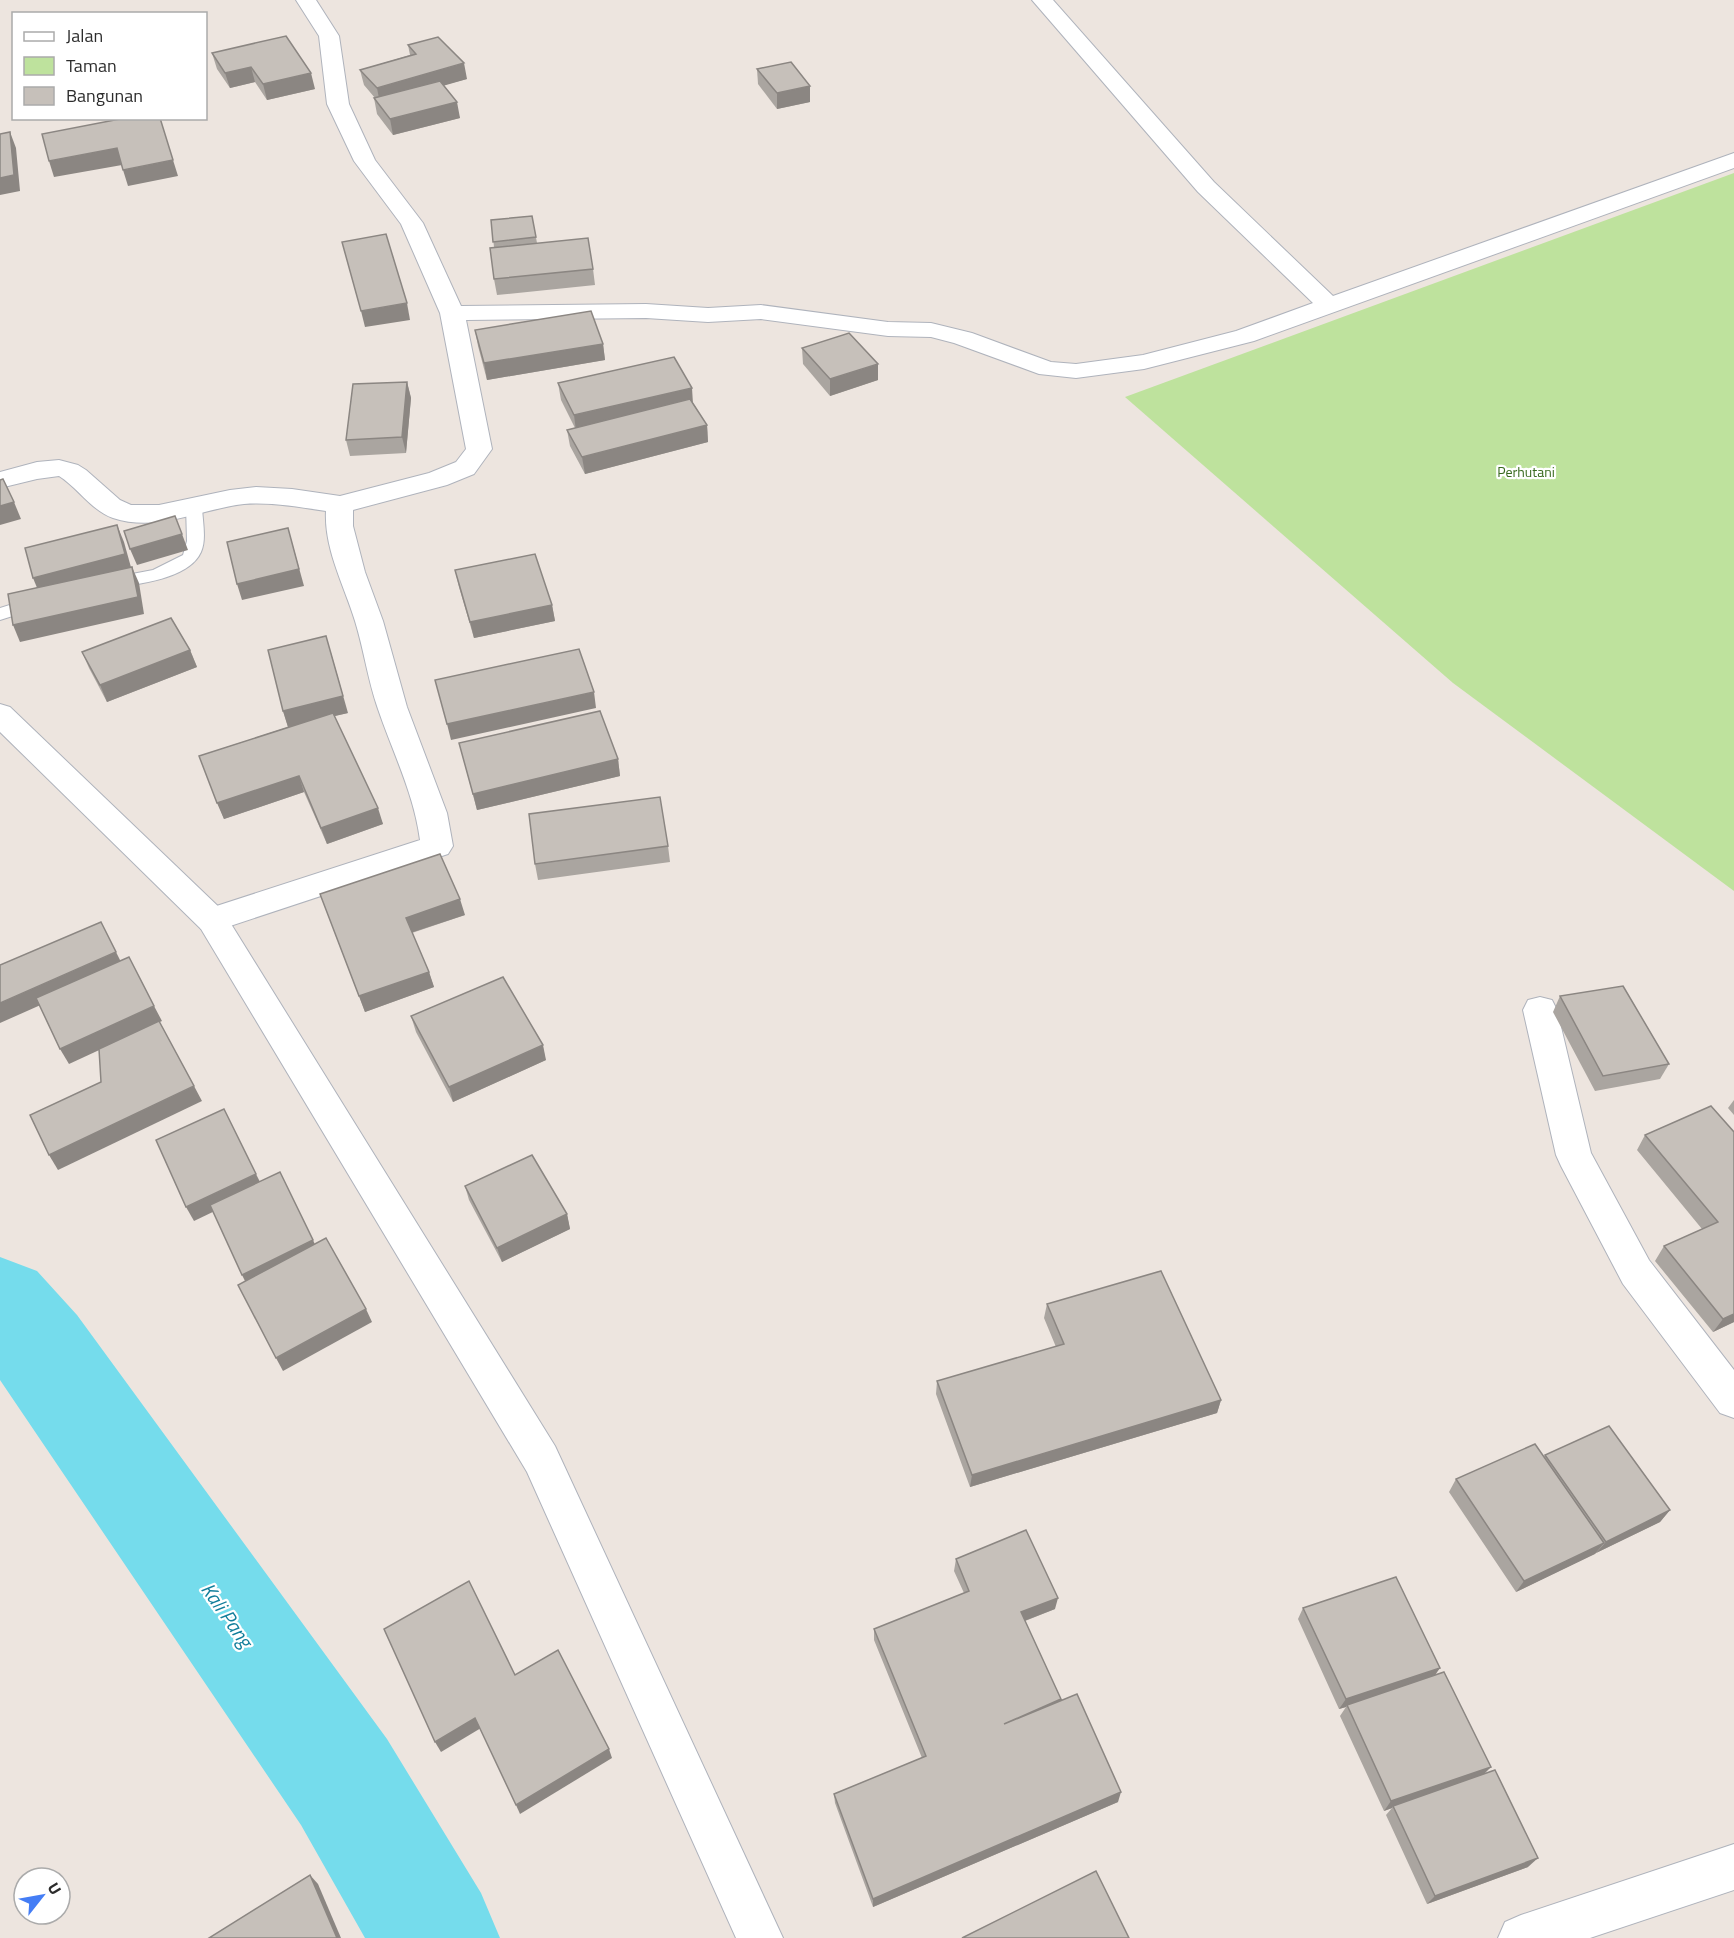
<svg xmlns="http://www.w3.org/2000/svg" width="1734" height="1938" font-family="'Titillium Web',sans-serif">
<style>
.green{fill:#bee29d}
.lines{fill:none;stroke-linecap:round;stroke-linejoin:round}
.river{fill:#75dcec;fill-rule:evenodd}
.service-casing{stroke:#afb3bc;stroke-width:2}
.minor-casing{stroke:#afb3bc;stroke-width:2}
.tertiary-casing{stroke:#afb3bc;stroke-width:2}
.service{fill:#fff;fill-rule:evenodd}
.minor{fill:#fff;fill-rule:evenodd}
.tertiary{fill:#fff;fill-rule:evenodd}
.wall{fill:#aaa5a0}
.shaded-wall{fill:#8b8682}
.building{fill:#c6c0ba;stroke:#8b8682;stroke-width:1.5}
.labels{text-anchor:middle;stroke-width:4.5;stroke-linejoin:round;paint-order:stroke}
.far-park-label{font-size:14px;fill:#37691d;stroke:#fff}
.near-water-label{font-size:20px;font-style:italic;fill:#117e9b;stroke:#fff}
</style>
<rect width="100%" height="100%" fill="#ede5df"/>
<!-- green -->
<polygon class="green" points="1734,173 1734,891 1453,683 1125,397"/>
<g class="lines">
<!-- river -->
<polygon class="river" points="0,1257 37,1271 77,1315 387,1739 481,1893 500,1938 365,1938 301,1825 0,1380"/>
<defs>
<g id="service">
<path d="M194 500 202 505C202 519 207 539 201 552 189 579 138 584 112 588L106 587 104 583 106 579 153 570 183 555 187 541 186 505Z"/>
<polygon points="35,597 41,599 43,603 41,607 0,620 0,608"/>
</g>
<g id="minor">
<path d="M296 0H316L339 36 349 104 375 160 423 223 461 306 646 304 708 308 761 305 888 322 931 323 972 333 1051 362 1076 364 1143 355 1236 331 1313 303 1198 192 1032 0H1053L1214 182 1333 296 1734 153V168L1254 341 1144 369 1076 378 1039 374 954 343 931 337 888 336 761 319 708 322 646 318 466 320 492 449 474 474 447 485 353 510V526L365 572 383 621 407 707 447 813 453 846 448 854 212 932 201 929 196 920 201 911 420 840C414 794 393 753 378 709 368 681 364 650 355 621 344 585 324 549 326 511 299 507 271 502 244 504 200 509 158 533 113 518 92 511 78 488 59 476L37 479 0 488V472L37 462 59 460 78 465 86 470 120 500 131 505H159L230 490 256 487 292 489 340 496 429 473 456 462 466 449 440 313 401 224 354 161 327 104 319 36Z"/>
<polygon points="1540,997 1552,1000 1557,1010 1591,1153 1649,1260 1734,1370 1734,1418 1720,1413 1623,1284 1561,1166 1556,1155 1523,1010 1528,1000"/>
<polygon points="1734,1844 1734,1890 1590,1938 1498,1938 1505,1922 1521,1915"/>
</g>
<polygon id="tertiary" points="0,704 10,707 223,911 555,1446 783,1938 736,1938 527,1472 201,929 0,732"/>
</defs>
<!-- service casing -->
<use href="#service" class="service-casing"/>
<!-- minor casing -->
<use href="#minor" class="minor-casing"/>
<!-- tertiary casing -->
<use href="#tertiary" class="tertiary-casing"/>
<!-- service -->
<use href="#service" class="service"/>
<!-- minor -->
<use href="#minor" class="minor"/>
<!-- tertiary -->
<use href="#tertiary" class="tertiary"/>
</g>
<!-- wall -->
<g class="wall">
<polygon points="408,45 467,79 444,85 460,118 393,135 377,114 374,98 375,98 364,85 360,70 410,55"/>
<polygon points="212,53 315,89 267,100 255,82 230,88 217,69"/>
<polygon points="757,69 810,102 777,109 758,84"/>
<polygon points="532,216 537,243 593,269 595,285 497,295 494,279 494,247 491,220"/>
<polygon points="475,330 603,344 605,360 487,380 478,346"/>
<polygon points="802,348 878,380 830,396 803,364"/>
<polygon points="407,382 411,398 406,453 350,456 346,440"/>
<polygon points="558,383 693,403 707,425 708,442 585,474 570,446 567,430 575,428 561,400"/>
<polygon points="455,570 552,605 555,621 474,638 459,587"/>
<polygon points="190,650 197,667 107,702 89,668 82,652"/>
<polygon points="283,711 348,713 334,716 383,824 327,844 304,792 224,819 199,756 288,727"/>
<polygon points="459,743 618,759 620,776 477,810"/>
<polygon points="668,846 670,862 538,880 535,864"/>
<polygon points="320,894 465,915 412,933 429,972 434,987 365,1012"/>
<polygon points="1560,996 1669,1064 1660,1079 1595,1091 1553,1012"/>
<polygon points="411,1016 546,1060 453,1102 416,1032"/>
<polygon points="1734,1100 1734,1115 1728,1108"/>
<polygon points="1711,1106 1734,1322 1713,1332 1655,1261 1664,1246 1702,1229 1637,1150 1645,1135"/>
<polygon points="465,1186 567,1214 570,1229 502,1262 469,1200"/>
<polygon points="1047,1304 1221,1400 1217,1413 970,1487 936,1394 937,1381 1056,1347 1044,1318"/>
<polygon points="1545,1455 1670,1510 1660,1522 1516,1592 1449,1492 1456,1479 1544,1457"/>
<polygon points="956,1559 1055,1609 1025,1621 1061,1699 1060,1701 1118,1802 873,1907 835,1803 834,1794 922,1758 874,1640 874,1629 964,1593 954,1571"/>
<polygon points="1303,1608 1434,1676 1484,1774 1528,1867 1427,1904 1386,1815 1392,1808 1384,1811 1340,1716 1346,1707 1339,1709 1298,1619"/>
</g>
<!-- shaded-wall -->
<g class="shaded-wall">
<polygon points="464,63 467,79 380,104 377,88"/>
<polygon points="251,67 255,82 230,88 225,73"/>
<polygon points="311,73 315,89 267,100 263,84"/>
<polygon points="810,86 810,102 777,109 777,93"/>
<polygon points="457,102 460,118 393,135 390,119"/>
<polygon points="10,132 16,148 20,191 0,195 0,178"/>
<polygon points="117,148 122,165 54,177 49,161"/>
<polygon points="173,160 178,176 128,186 123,170"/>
<polygon points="407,303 410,320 365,327 361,311"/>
<polygon points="603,344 605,360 487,380 484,363"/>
<polygon points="878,364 878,380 830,396 830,379"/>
<polygon points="407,382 411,398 406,453 402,437"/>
<polygon points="692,388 693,404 576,431 574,415"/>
<polygon points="707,425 708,442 585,474 582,457"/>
<polygon points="14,502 21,519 0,525 0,506"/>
<polygon points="117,525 124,542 132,571 40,595 33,578"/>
<polygon points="288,528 304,586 242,600 237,584"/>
<polygon points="182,534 188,550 137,565 130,549"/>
<polygon points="132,567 139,583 144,614 20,642 13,625"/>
<polygon points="552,605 555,621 474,638 470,622"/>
<polygon points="190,650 197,667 107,702 100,685"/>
<polygon points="331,653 348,713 288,727 283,711"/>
<polygon points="594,692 596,708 451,740 447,724"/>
<polygon points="618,759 620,776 477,810 473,794"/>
<polygon points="299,776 304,792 224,819 217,803"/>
<polygon points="378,808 383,824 327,844 321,828"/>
<polygon points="460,899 465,915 410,933 406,918"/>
<polygon points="116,952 124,968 0,1023 0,1003"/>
<polygon points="429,972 434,987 365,1012 359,996"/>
<polygon points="154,1006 162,1021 69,1064 60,1049"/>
<polygon points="543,1045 546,1060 453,1102 449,1087"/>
<polygon points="194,1086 202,1101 58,1170 49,1155"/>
<polygon points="256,1174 263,1188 194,1221 186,1207"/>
<polygon points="567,1214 570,1229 502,1262 497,1248"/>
<polygon points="313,1240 319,1254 249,1289 242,1275"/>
<polygon points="366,1309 372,1322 283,1371 276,1358"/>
<polygon points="1734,1314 1734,1322 1713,1332 1723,1319"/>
<polygon points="1221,1400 1217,1413 970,1487 972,1475"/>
<polygon points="1670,1510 1660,1522 1596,1553 1606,1542"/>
<polygon points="1604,1543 1595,1554 1516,1592 1524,1581"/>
<polygon points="1058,1598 1055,1609 1019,1623 1021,1612"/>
<polygon points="1440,1668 1433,1678 1347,1705 1346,1707 1339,1709 1346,1699"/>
<polygon points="475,1718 481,1728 441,1752 435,1742"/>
<polygon points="609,1749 612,1758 520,1814 516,1805"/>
<polygon points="1491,1767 1482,1776 1393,1806 1392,1808 1384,1811 1391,1801"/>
<polygon points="1121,1792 1118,1802 873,1907 873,1899"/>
<polygon points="1538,1858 1528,1867 1427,1904 1435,1896"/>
<polygon points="310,1875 318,1884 341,1938 337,1938"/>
</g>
<!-- building -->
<g class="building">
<polygon points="286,36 311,73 263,84 251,67 225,73 212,53"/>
<polygon points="438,37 464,63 377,88 360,70 416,54 408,45"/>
<polygon points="791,62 810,86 777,93 757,69"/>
<polygon points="440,81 457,102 390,119 374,98"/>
<polygon points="125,118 160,118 173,160 123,170 117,148 49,161 42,134"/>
<polygon points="10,132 14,175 0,178 0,134"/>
<polygon points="532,216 536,237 493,242 491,220"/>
<polygon points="386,234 407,303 361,311 342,242"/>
<polygon points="588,238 593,269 494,279 490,248"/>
<polygon points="591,311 603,344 484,363 475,330"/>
<polygon points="849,333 878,364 830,379 802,348"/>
<polygon points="674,357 692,388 574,415 558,383"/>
<polygon points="407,382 402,437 346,440 353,384"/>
<polygon points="690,399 707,425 582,457 567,430"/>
<polygon points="3,479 14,502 0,506 0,480"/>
<polygon points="175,516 182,534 130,549 124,531"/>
<polygon points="117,525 125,554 33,578 25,548"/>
<polygon points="288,528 299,569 237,584 227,542"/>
<polygon points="535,554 552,605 470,622 455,570"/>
<polygon points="132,567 138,597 13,625 8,594"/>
<polygon points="171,618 190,650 100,685 82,652"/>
<polygon points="326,636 343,696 283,711 268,650"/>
<polygon points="579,649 594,692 447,724 435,680"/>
<polygon points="600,711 618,759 473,794 459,743"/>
<polygon points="333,713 378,808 321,828 299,776 217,803 199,756"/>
<polygon points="660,797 668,846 535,864 529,814"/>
<polygon points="440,854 460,899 406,918 429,972 359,996 320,894"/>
<polygon points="101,922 116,952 0,1003 0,965"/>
<polygon points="129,957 154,1006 60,1049 36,998"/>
<polygon points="503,977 543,1045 449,1087 411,1016"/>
<polygon points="1623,986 1669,1064 1603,1076 1560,996"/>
<polygon points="159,1021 194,1086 49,1155 30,1115 101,1082 99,1049"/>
<polygon points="1711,1106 1734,1132 1734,1314 1723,1319 1664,1246 1718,1222 1645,1135"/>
<polygon points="224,1109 256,1174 186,1207 156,1140"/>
<polygon points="532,1155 567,1214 497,1248 465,1186"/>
<polygon points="280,1172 313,1240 242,1275 210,1205"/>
<polygon points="326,1238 366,1309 276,1358 238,1285"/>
<polygon points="1161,1271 1221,1400 972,1475 937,1381 1064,1344 1047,1304"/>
<polygon points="1609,1426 1670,1510 1606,1542 1545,1455"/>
<polygon points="1535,1444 1604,1543 1524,1581 1456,1479"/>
<polygon points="1026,1530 1058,1598 1021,1612 1061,1699 1004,1724 1077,1694 1121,1792 873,1899 834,1794 926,1756 874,1629 969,1591 956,1559"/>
<polygon points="1396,1577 1440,1668 1346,1699 1303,1608"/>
<polygon points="469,1581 515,1675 558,1650 609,1749 516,1805 475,1718 435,1742 384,1629"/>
<polygon points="1444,1672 1491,1767 1391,1801 1347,1705"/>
<polygon points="1495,1770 1538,1858 1435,1896 1393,1806"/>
<polygon points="1096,1871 1129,1938 962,1938"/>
<polygon points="310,1875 337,1938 209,1938"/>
</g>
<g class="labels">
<!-- far-park labels -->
<g class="far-park-label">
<text x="1526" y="477">Perhutani</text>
</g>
<!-- near-water labels -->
<g class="near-water-label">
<text transform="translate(227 1615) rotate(55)" y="7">Kali Pang</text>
</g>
</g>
<!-- legend -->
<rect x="12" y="12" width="195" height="108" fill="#ffffff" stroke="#ababab" stroke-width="1.5"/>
<rect x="24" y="32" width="30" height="9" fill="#ffffff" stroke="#ababab" stroke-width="1.5"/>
<text x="66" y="42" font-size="18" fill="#2c2c2c">Jalan</text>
<rect x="24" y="57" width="30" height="18" fill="#bee29d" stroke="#ababab" stroke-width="1.5"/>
<text x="66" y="72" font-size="18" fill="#2c2c2c">Taman</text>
<rect x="24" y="87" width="30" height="18" fill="#c6c0ba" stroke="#ababab" stroke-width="1.5"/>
<text x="66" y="102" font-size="18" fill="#2c2c2c">Bangunan</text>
<!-- north arrow -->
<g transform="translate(42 1896) rotate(59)"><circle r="28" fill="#ffffff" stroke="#ababab" stroke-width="1.5"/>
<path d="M0-4.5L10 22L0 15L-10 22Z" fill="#447df5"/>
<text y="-9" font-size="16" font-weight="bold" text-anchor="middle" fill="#2c2c2c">U</text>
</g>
</svg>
